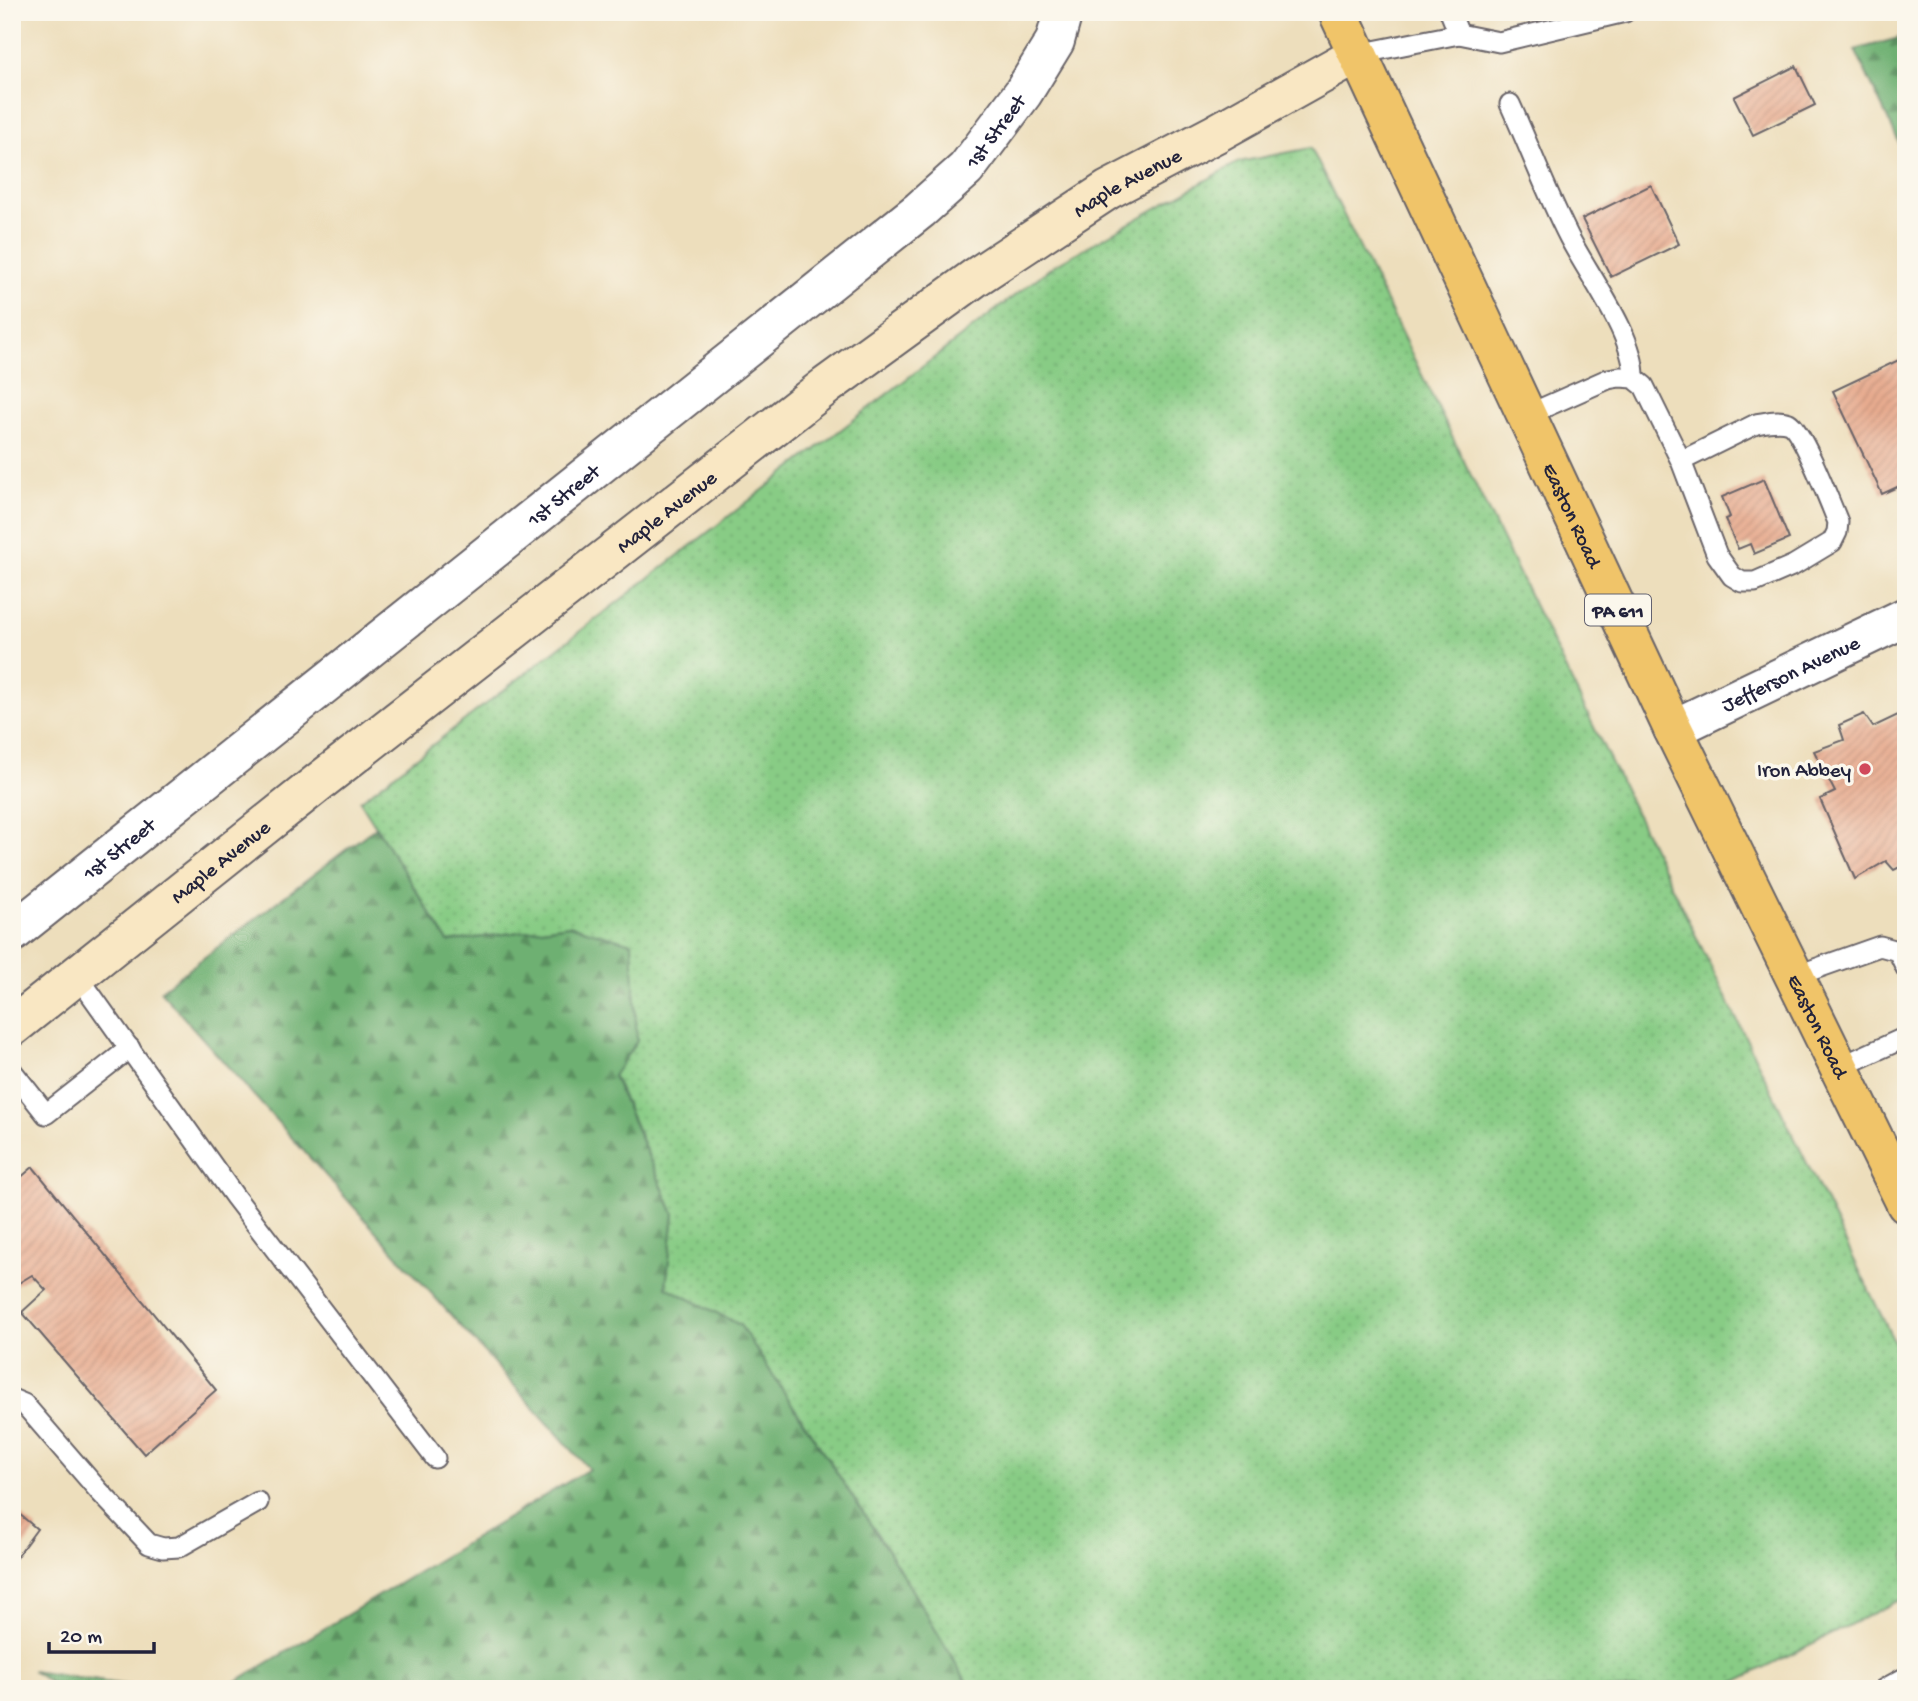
<svg xmlns="http://www.w3.org/2000/svg" width="1918" height="1701" font-family="'Gochi Hand',sans-serif">
<style>
.grass{fill:url(#grass-dots);stroke:#557760;stroke-width:2}
.forest{fill:url(#forest-firs);stroke:#486956;stroke-width:2}
.building{fill:url(#building-hatch)}
.lines{fill:none;stroke-linecap:round;stroke-linejoin:round}
.lane-casing{stroke:#696468;stroke-width:23}
.street-casing{stroke:#696468;stroke-width:42}
.secondary-casing{stroke:#696468;stroke-width:42}
.highway-casing{stroke:#696468;stroke-width:42}
.lane{stroke:#fff;stroke-width:19}
.street{stroke:#fff;stroke-width:38}
.secondary{stroke:#f9e7c3;stroke-width:38}
.highway{stroke:#f0c469;stroke-width:38}
.poi-dot{fill:#d1495b;stroke:#fbf7ec;stroke-width:2.5}
.labels{text-anchor:middle;stroke-width:7;stroke-linejoin:round;paint-order:stroke}
.shield{fill:#fbf7ec;stroke:#636270;stroke-width:2}
.shield-label{font-size:19px;font-weight:bold;fill:#22223b}
.street-label{font-size:21px;fill:#22223b;stroke:#fbf7ec}
.poi-label{font-size:21px;fill:#22223b;stroke:#fbf7ec;text-anchor:end}
</style>
<defs>
<pattern id="grass-dots" width="8" height="8" patternUnits="userSpaceOnUse" patternTransform="scale(1.75)"><rect width="8" height="8" fill="#88cc85"/><path d="M2 2h.1M6 6h.1" fill="none" stroke="#75af74" stroke-width="1.8" stroke-linecap="round"/></pattern>
<pattern id="forest-firs" width="22" height="20" patternUnits="userSpaceOnUse" patternTransform="scale(1.75)"><rect width="22" height="20" fill="#6eb072"/><path d="M5 1l3.5 6h-7zM16 11l3.5 6h-7z" fill="#5a8f5f"/></pattern>
<pattern id="building-hatch" width="6" height="6" patternUnits="userSpaceOnUse" patternTransform="scale(1.75)"><rect width="6" height="6" fill="#e7ab8f"/><path d="M-1 1l2-2M0 6l6-6M5 7l2-2" fill="none" stroke="#c6937c"/></pattern>
</defs>
<rect width="100%" height="100%" fill="#fbf7ec"/>
<filter id="ink" filterUnits="userSpaceOnUse"><feTurbulence type="fractalNoise" baseFrequency=".0143" numOctaves="2"/><feDisplacementMap in="SourceGraphic" scale="14" xChannelSelector="R" yChannelSelector="G"/><feConvolveMatrix kernelMatrix="1 2 1 2 8 2 1 2 1" color-interpolation-filters="sRGB"/></filter>
<filter id="wash" filterUnits="userSpaceOnUse"><feTurbulence type="fractalNoise" baseFrequency=".00686" numOctaves="4" result="noise"/><feDisplacementMap in="SourceGraphic" scale="28" xChannelSelector="R" yChannelSelector="G"/><feGaussianBlur stdDeviation="1.57" result="paint"/><feColorMatrix in="noise" values="0 0 0 0 0 0 0 0 0 0 0 0 0 0 0 0 0 1.4 0 .05"/><feComposite in="paint" operator="in"/></filter>
<g filter="url(#wash)">
<rect width="100%" height="100%" fill="#eddebc"/>
<!-- grass -->
<polygon class="grass" points="1311,148 1906,1366 1906,1597 1721,1689 971,1689 892,1557 740,1325 666,1287 674,1214 613,1075 637,1041 569,925 448,942 360,801 1053,266 1239,162"/>
<!-- forest -->
<g class="forest">
<polygon points="1906,36 1906,157 1855,50"/>
<polygon points="376,827 448,942 569,925 632,943 637,1041 613,1076 674,1214 666,1287 740,1325 892,1557 971,1689 224,1689 589,1469 160,991"/>
<polygon points="32,1671 152,1689 60,1689"/>
</g>
<g id="blocks">
<!-- building -->
<g class="building">
<polygon points="1796,66 1815,105 1753,135 1734,97"/>
<polygon points="1651,185 1679,244 1611,277 1582,219"/>
<polygon points="1905,357 1906,413 1901,415 1906,425 1906,483 1882,494 1833,391"/>
<polygon points="1764,479 1789,539 1754,554 1750,544 1738,549 1725,519 1730,517 1722,497"/>
<polygon points="1902,713 1906,722 1906,864 1894,870 1886,861 1855,879 1820,799 1835,792 1814,751 1844,740 1839,725 1864,714 1873,727"/>
<polygon points="33,1167 216,1390 144,1454 22,1312 46,1290 32,1275 12,1287 12,1185"/>
<polygon points="12,1508 37,1529 12,1563"/>
</g>
</g>
</g>
<g filter="url(#ink)">
<use href="#blocks" fill-opacity="0" stroke="#696468" stroke-width="2"/>
<g class="lines">
<defs>
<g id="lane">
<polyline points="1459,34 1499,42 1625,12"/>
<polyline points="1358,54 1459,34 1450,12"/>
<path d="M1510 104C1530 148 1547 194 1569 237 1589 276 1635 336 1634 378"/>
<path d="M1527 415 1608 379 1620 377 1634 378 1644 386 1681 461 1717 555 1732 576 1742 582H1755L1794 565 1832 542 1837 532 1838 522C1831 505 1802 430 1789 423 1779 419 1766 422 1756 424L1681 461"/>
<polyline points="77,975 235,1197 435,1458"/>
<polyline points="1795,976 1880,946 1898,951 1906,968"/>
<polyline points="1840,1067 1906,1037"/>
<polyline points="12,1071 46,1114 130,1048"/>
<polyline points="12,1399 24,1404 99,1491 149,1544 163,1548 179,1547 258,1502"/>
<polyline points="1884,1689 1906,1677"/>
</g>
<g id="street">
<path id="s1" d="M1673 729 1906 617"/>
<path id="s2" d="M12 933 920 210 966 169 1023 93 1055 41 1063 12"/>
</g>
<g id="secondary">
<path id="s3" d="M12 1027 319 782 826 386 976 277 1108 190 1215 134 1358 54"/>
</g>
<g id="highway">
<path id="s4" d="M1338 12 1673 729 1906 1204"/>
</g>
</defs>
<!-- lane casing -->
<use href="#lane" class="lane-casing"/>
<!-- street casing -->
<use href="#street" class="street-casing"/>
<!-- secondary casing -->
<use href="#secondary" class="secondary-casing"/>
<!-- highway casing -->
<use href="#highway" class="highway-casing"/>
<!-- lane -->
<use href="#lane" class="lane"/>
<!-- street -->
<use href="#street" class="street"/>
<!-- secondary -->
<use href="#secondary" class="secondary"/>
<!-- highway -->
<use href="#highway" class="highway"/>
</g>
</g>
<!-- markers -->
<circle class="poi-dot" cx="1865" cy="769" r="7"/>
<g class="labels">
<!-- shield labels -->
<rect class="shield" x="1585" y="594.5" width="66" height="31" rx="5"/>
<g class="shield-label">
<text x="1618" y="617">PA 611</text>
</g>
<!-- street labels -->
<g class="street-label">
<text dy="7" stroke="none"><textPath href="#s2" startOffset="1270">1st Street</textPath></text>
<text dy="7" stroke="none"><textPath href="#s3" startOffset="1400">Maple Avenue</textPath></text>
<text dy="7" stroke="none"><textPath href="#s2" startOffset="704">1st Street</textPath></text>
<text dy="7" stroke="none"><textPath href="#s3" startOffset="833">Maple Avenue</textPath></text>
<text dy="7" stroke="none"><textPath href="#s4" startOffset="555">Easton Road</textPath></text>
<text dy="7" stroke="none"><textPath href="#s1" startOffset="130">Jefferson Avenue</textPath></text>
<text dy="7" stroke="none"><textPath href="#s2" startOffset="136">1st Street</textPath></text>
<text dy="7" stroke="none"><textPath href="#s3" startOffset="266">Maple Avenue</textPath></text>
<text dy="7" stroke="none"><textPath href="#s4" startOffset="1122">Easton Road</textPath></text>
</g>
<!-- poi labels -->
<g class="poi-label">
<text x="1851" y="776">Iron Abbey</text>
</g>
</g>
<!-- margin -->
<rect width="1918" height="1701" fill="none" stroke="#fbf7ec" stroke-width="42"/>
<!-- scale -->
<path d="M49 1642v10h105v-10" fill="none" stroke="#22223b" stroke-width="3.5"/>
<text x="60" y="1642" font-size="21" fill="#22223b" stroke="#fbf7ec" stroke-width="5" paint-order="stroke">20 m</text>
</svg>
